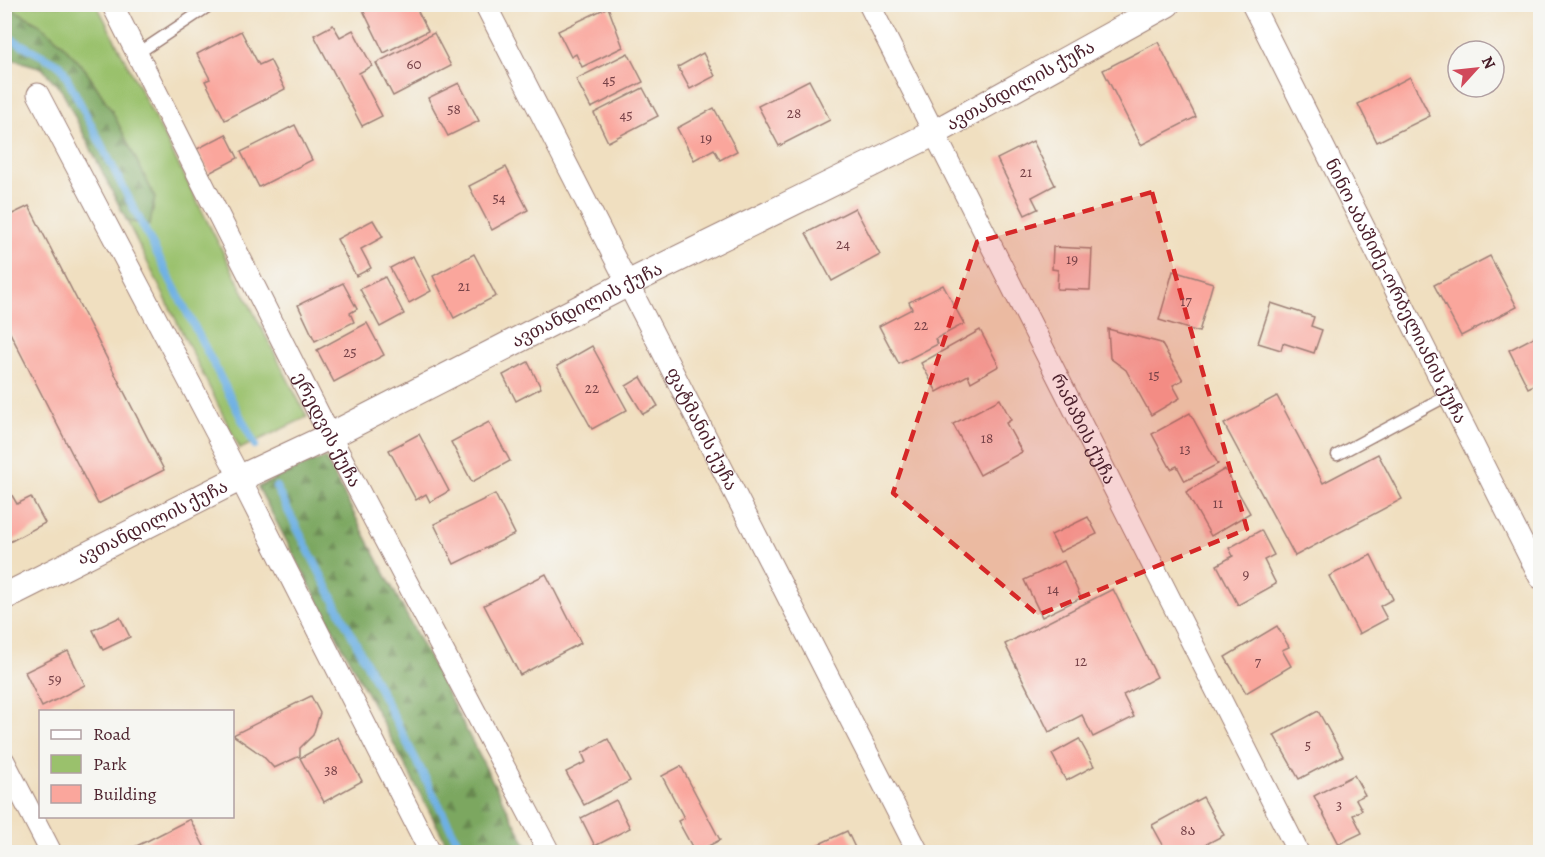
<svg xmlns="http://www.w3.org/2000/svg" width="1545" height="857" font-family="Alegreya,'Noto Serif Georgian',serif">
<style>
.green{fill:#9ac16c;stroke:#72704c;stroke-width:1.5}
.forest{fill:url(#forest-firs);stroke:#626346;stroke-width:1.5}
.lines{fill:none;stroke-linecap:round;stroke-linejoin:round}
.stream{stroke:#6eb0e3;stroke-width:8}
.building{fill:#faa69c}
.service-casing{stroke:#9d7f76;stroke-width:13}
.minor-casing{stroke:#9d7f76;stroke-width:23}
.tertiary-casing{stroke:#9d7f76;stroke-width:28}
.service{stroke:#fff;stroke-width:10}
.minor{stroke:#fff;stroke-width:21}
.tertiary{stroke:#fff;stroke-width:26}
.marked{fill:#d62828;fill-opacity:0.2;stroke:#d62828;stroke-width:4.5;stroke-dasharray:12 8;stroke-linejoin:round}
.labels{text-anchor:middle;stroke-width:4.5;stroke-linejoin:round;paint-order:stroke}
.number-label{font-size:15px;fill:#764147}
.street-label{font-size:18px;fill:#4a1f2b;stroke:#f6f6f2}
</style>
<defs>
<pattern id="forest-firs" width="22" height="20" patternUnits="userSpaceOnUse" patternTransform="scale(1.5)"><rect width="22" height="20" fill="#7ba760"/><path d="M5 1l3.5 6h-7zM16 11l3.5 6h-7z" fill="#67874f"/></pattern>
</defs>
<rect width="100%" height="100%" fill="#f6f6f2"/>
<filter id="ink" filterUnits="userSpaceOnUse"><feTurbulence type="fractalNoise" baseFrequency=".0167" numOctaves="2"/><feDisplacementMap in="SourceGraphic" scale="12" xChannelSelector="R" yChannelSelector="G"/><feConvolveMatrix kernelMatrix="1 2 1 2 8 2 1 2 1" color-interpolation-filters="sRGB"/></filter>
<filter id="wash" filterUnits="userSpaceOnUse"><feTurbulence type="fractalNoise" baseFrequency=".008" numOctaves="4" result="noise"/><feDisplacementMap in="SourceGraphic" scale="24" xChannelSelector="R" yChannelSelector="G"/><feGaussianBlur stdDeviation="1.35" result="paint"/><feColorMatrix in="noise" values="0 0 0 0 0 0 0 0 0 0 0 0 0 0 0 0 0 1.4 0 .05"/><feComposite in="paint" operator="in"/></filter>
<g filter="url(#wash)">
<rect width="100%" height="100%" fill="#f0dfc0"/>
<!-- green -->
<polygon class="green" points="5,5 97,5 307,417 240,449 127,221 150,225 112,111 85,70 60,42 38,23"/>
<!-- forest -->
<g class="forest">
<polygon points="5,5 38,23 60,42 85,69 112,111 155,197 150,225 127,221 62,91 42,68 5,57"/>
<polygon points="325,458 503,801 530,852 451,852 258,487 310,463"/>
</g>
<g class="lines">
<!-- stream -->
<g class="stream">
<polyline points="4,35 61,66 255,445"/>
<polyline points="276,487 463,852"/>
</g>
</g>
<g id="blocks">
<!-- building -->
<g class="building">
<polygon points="374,4 414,4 428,31 384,53 363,10"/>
<polygon points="608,7 623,47 582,67 576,54 571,57 558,31"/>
<polygon points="333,25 340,37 353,30 372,66 359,73 382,116 362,126 314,35"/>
<polygon points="241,31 259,65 270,60 285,89 225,120 205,81 210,79 197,54"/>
<polygon points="434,33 451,66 393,96 376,63"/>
<polygon points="1158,42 1196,117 1141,145 1103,70"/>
<polygon points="628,53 643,82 591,108 576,79"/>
<polygon points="703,53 715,76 690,89 678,67"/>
<polygon points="1410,77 1430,116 1377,142 1358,104"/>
<polygon points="809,80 830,120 779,146 758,106"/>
<polygon points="459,83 479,121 448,136 428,98"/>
<polygon points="643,88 658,116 608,142 594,113"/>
<polygon points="714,108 737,151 720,160 714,149 694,160 677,128"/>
<polygon points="295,125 312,160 259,187 241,152"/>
<polygon points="226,134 238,158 209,173 197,149"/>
<polygon points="1033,141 1055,185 1032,197 1038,209 1025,215 997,159"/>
<polygon points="506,167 528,210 492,230 469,186"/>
<polygon points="29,206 164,470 98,504 4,321 4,218"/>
<polygon points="855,208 880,255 832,281 806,233"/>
<polygon points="373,220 383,237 361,249 371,268 356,276 337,239"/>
<polygon points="1053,247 1092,249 1090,290 1057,289 1058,270 1052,269"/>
<polygon points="474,254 496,296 454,318 433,276"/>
<polygon points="413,256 431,291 409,303 390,268"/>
<polygon points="1490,256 1517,307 1461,336 1434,285"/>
<polygon points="1173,271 1213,283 1199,332 1159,320"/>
<polygon points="385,277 404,314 380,327 360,289"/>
<polygon points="343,283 357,309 350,313 354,322 315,341 298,305"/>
<polygon points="943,285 964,324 935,339 938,344 899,364 879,326 912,309 909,302"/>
<polygon points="1271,303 1314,317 1311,326 1322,330 1314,353 1283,343 1281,350 1258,343"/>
<polygon points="367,323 384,355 334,382 317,350"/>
<polygon points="1108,329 1161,343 1183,380 1173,385 1180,398 1151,415 1126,370 1110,358"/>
<polygon points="980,330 999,366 971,382 968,375 937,392 921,363"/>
<polygon points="1540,334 1540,382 1528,388 1509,350"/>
<polygon points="592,346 627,410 592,429 557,366"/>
<polygon points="528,362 541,388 516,401 503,375"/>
<polygon points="641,377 658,406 643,414 626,386"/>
<polygon points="1277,396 1323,483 1378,454 1402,499 1295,556 1224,424"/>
<polygon points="1000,399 1011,420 1006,423 1022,452 980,475 953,424"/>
<polygon points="1190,413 1218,464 1185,481 1177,466 1171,469 1152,434"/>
<polygon points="489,422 510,461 472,482 451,442"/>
<polygon points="419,434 449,491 430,502 426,494 416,500 389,450"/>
<polygon points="1225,469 1250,513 1211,536 1186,492"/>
<polygon points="10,492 17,504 31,497 45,523 4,545 4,494"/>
<polygon points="495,494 515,534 454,564 434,524"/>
<polygon points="1088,517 1097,534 1060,552 1051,535"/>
<polygon points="1261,530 1274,555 1264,560 1276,584 1238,605 1217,565 1233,556 1229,548"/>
<polygon points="1371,555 1393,599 1380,606 1387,619 1359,634 1329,576"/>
<polygon points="1064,561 1081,598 1042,617 1024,580"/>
<polygon points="546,574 581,643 520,675 484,605"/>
<polygon points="1113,589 1157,677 1123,695 1134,717 1093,737 1082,715 1049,732 1005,644"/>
<polygon points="120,617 130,637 103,650 93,630"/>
<polygon points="1277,626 1289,647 1282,650 1291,666 1246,693 1225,657"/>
<polygon points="68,651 85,685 42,707 25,672"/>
<polygon points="311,696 320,713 313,735 300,748 300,756 274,768 263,756 233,735"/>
<polygon points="1318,711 1343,756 1299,779 1274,735"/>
<polygon points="338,737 362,781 324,802 300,758"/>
<polygon points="608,739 630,781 584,805 566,772 586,762 582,753"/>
<polygon points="1079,739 1094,766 1066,781 1052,754"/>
<polygon points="681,766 720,840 697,852 695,852 678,821 684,818 662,776"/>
<polygon points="1354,775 1365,795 1356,799 1362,810 1353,815 1362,833 1339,844 1314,796"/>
<polygon points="1203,797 1224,835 1191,852 1167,852 1152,825"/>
<polygon points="616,800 630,828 595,846 581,818"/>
<polygon points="190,819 207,852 124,852 149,840"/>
<polygon points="847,831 857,852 802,852"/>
</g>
</g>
</g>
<g filter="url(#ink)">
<use href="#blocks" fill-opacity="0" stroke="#9d7f76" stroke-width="1.5"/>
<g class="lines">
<defs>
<g id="service">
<polyline points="137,54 212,4"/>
<polyline points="1337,455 1449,395"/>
</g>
<g id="minor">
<path id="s1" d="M112 4 330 436 549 852"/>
<path id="s2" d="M485 4 918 852"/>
<path id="s3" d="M869 4 1298 852"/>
<path id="s4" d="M1252 4 1540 578"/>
<polyline points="38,94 240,478 430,852"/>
<polyline points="4,761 51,852"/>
</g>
<g id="tertiary">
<path id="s5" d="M4 597 240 478 330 436 627 284 934 133 1167 4"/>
</g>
</defs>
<!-- service casing -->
<use href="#service" class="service-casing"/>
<!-- minor casing -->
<use href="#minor" class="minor-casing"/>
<!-- tertiary casing -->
<use href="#tertiary" class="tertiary-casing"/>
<!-- service -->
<use href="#service" class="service"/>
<!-- minor -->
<use href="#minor" class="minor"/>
<!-- tertiary -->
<use href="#tertiary" class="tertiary"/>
</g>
</g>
<!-- marked area -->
<path class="marked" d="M1152 192 1247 529 1038 615 893 493 977 242Z"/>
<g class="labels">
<!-- number labels -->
<g class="number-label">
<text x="414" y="69">60</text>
<text x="609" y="85">45</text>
<text x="454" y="114">58</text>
<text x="794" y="118">28</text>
<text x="626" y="120">45</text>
<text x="706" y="143">19</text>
<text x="1026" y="177">21</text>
<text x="499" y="203">54</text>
<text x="843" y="249">24</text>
<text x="1072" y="264">19</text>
<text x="464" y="291">21</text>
<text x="1186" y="306">17</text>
<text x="921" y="330">22</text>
<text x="350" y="357">25</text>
<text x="1154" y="380">15</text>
<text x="592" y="393">22</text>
<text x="987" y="443">18</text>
<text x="1185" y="454">13</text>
<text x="1218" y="508">11</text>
<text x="1246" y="579">9</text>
<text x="1053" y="594">14</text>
<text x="1081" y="666">12</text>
<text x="1258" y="667">7</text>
<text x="55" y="684">59</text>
<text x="1308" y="750">5</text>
<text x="331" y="775">38</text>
<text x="1339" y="810">3</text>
<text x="1188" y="835">8ა</text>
</g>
<!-- street labels -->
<g class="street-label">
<text dy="6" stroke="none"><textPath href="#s5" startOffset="1138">ავთანდილის ქუჩა</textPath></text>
<text dy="6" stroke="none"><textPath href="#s4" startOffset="321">ნინო აბაშიძე-ორბელიანის ქუჩა</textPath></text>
<text dy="6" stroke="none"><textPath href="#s5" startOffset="652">ავთანდილის ქუჩა</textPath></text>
<text dy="6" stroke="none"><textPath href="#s2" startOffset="477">ფატმანის ქუჩა</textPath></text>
<text dy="6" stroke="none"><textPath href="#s3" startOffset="476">რამაზის ქუჩა</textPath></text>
<text dy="6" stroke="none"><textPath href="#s1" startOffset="477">ერედვის ქუჩა</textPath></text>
<text dy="6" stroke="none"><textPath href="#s5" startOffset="166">ავთანდილის ქუჩა</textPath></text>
</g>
</g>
<!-- margin -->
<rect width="1545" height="857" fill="none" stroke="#f6f6f2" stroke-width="24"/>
<!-- legend -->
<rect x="39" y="710" width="195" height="108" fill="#f6f6f2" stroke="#b1a0a2" stroke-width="1.5"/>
<rect x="51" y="730" width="30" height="9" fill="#ffffff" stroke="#b1a0a2" stroke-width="1.5"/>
<text x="93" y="740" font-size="18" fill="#4a1f2b">Road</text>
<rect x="51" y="755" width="30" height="18" fill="#9ac16c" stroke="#b1a0a2" stroke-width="1.5"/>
<text x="93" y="770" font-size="18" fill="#4a1f2b">Park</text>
<rect x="51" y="785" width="30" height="18" fill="#faa69c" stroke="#b1a0a2" stroke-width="1.5"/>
<text x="93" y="800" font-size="18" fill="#4a1f2b">Building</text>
<!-- north arrow -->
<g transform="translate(1476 69) rotate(63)"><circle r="28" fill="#f6f6f2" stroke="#b1a0a2" stroke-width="1.5"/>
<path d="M0-4.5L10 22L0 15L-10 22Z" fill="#d1495b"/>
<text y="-9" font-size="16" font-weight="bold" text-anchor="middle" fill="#4a1f2b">N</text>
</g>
</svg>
